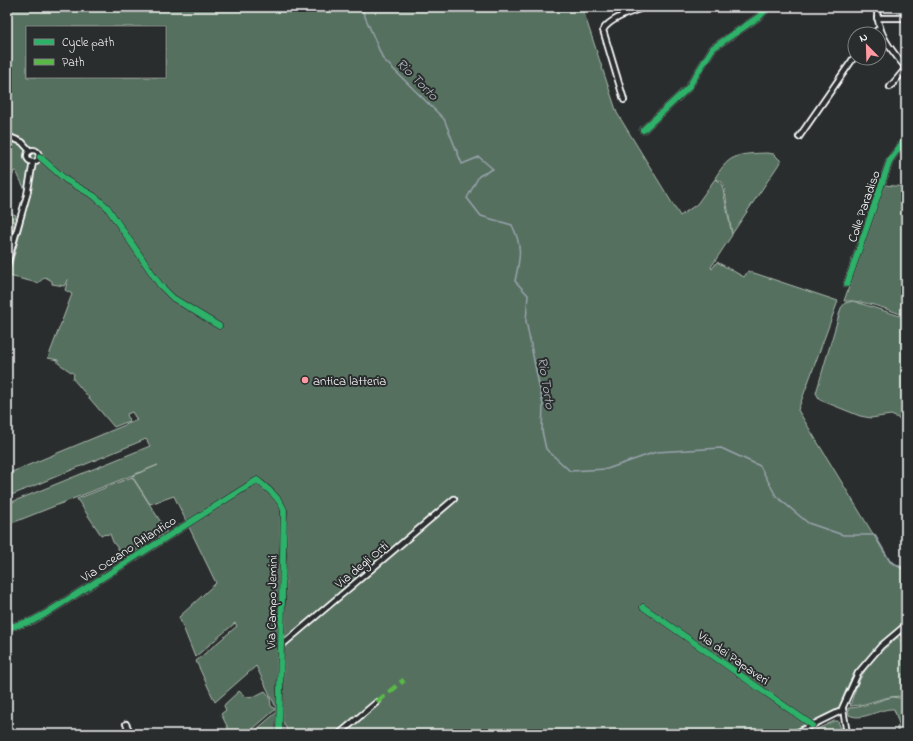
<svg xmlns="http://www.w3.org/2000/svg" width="913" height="741" font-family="'Indie Flower',sans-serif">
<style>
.green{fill:#56705f;stroke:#aab8af;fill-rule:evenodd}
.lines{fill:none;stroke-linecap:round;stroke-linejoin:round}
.stream{stroke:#98a3ad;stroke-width:1.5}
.minor-casing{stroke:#fff;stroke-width:8}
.minor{stroke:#2a2d2e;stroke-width:4.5}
.quiet{stroke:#58b947;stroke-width:5;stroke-dasharray:10 5;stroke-linecap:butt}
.cycleway-casing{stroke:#2a2d2e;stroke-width:8}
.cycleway{stroke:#2db169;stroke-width:6}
.poi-dot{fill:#ff9aa2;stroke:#2a2d2e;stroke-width:1.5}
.labels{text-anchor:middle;stroke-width:4;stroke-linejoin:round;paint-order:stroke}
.street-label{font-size:13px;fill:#fff;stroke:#2a2d2e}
.poi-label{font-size:13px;fill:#fff;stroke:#2a2d2e;text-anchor:start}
.water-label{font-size:14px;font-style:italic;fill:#b2bac1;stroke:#2a2d2e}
</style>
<rect width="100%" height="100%" fill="#2a2d2e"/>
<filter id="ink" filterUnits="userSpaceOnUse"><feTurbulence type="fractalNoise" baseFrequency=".025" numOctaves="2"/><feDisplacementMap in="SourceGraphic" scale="8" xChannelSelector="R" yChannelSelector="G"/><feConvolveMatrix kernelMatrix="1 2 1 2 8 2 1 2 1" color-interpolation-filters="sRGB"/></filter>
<g filter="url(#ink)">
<!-- green -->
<g class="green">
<path d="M7 7H582L617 113 680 216 697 204 715 179 722 185 732 235 711 267 712 269 717 262 744 277 748 271 838 301 798 410 890 562 902 569 906 575V623L875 650 859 668 849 683 839 708 786 734H289L256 666 215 702 196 661 237 626 235 623 195 657 179 617 216 583 174 496 150 504 132 476 158 465 7 525V504L150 446 146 439 7 497V474L137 420 132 412 127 414 129 421 114 427 73 379 74 374 58 363V360L48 358 72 294 65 290 68 279 64 286 52 284V281L45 277 38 283 9 276 29 198 16 171H14L10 185 7 184ZM27 27H165V77H27Z"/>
<path d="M767 153 774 154 781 161 732 234 724 186 722 182 715 178C730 153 739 154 767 153Z"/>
<path d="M884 185 906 187V316C886 309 865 300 844 301Z"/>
<polygon points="7,212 16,215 12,232 7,228"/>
<polygon points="853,301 906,318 906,429 898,418 891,415 871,418 860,416 820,400 816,393 841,308 845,303"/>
<polygon points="132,477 166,530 166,534 162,536 151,536 147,542 141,545 141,549 134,555 125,558 113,542 110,534 101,535 77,499"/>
<polygon points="906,628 906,650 904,641 899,635"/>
<path d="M898 637C911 651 906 679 906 697 886 693 870 706 850 706 860 671 871 660 898 637Z"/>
<polygon points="239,691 246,697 255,696 265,691 270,697 271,706 276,709 247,734 231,734 221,714 226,710 224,706 225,704"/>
<path d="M893 697 906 699V723L899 724 894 709C879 708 863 722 849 715L848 708C865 708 877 700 893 697Z"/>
<polygon points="277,712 276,734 251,734"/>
<polygon points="834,721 838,721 843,734 807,734"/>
<polygon points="900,725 906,725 906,734 897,734 897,727"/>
</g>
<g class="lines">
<!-- stream -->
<path class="stream" d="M363 7V12L383 59 444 119 462 164 479 157 493 169 479 176 467 198 481 216 512 225C523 247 520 258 515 281L528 295 526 321 543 405 542 431 546 449 570 471 607 469 656 452 721 448 760 466 776 496 808 523 843 535H875L890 561 903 568 906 573"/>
<defs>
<g id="minor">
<path d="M877 7C876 32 891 50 906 68"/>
<polyline points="877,18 906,18"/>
<polyline points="872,34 880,28"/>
<polyline points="890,87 906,68"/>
<path d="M624 100 603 30C610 18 632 12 645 7"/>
<polyline points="643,130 688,88 713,48 760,16 768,7"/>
<polyline points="7,136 22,142 30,151"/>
<polyline points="799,137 855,56"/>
<circle cx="33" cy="156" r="6"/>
<polyline points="40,157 66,180 94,196 107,207 160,285 173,298 219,326"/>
<polyline points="7,265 27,195 33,162"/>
<polyline points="847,284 890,160 906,138"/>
<polyline points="643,607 812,725"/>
<path d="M7 628 32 621 45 614 257 480C268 489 279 497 284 510L279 734"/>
<polyline points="281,646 454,499"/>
<polyline points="843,709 847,734"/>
<polyline points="126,724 131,734"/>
<polyline points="339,734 377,702"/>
<polyline points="794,734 841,711 858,673 881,646 906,625"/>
</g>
</defs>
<!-- minor casing -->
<use href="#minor" class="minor-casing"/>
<!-- minor -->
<use href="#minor" class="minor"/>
<!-- quiet -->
<polyline class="quiet" points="377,702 404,680"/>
<defs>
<g id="cycleway">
<polyline points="643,130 688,88 713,48 760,16 768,7"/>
<polyline points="40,157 66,180 94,196 107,207 160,285 173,298 219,326"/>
<polyline points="847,284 890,160 906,138"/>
<polyline points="643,607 812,725"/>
<path d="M7 628 32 621 45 614 257 480C268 489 279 497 284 510L279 734"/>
</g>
</defs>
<!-- cycleway casing -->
<use href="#cycleway" class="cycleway-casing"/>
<!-- cycleway -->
<use href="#cycleway" class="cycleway"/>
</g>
</g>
<!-- markers -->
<circle class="poi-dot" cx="305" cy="380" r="4"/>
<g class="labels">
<!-- street labels -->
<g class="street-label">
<text transform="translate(863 206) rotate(-71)" y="5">Colle Paradiso</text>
<text transform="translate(128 548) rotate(-33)" y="5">Via Oceano Atlantico</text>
<text transform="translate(361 564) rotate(-40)" y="5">Via degli Orti</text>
<text transform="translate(271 602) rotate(-89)" y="5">Via Campo Jemini</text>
<text transform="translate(734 657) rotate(35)" y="5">Via dei Papaveri</text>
</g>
<!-- poi labels -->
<g class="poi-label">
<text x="313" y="385">antica latteria</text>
</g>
<!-- water labels -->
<g class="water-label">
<text transform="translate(418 79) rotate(45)" y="5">Rio Torto</text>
<text transform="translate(547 383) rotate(81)" y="5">Rio Torto</text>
</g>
</g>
<!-- margin -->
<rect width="913" height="741" fill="none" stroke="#2a2d2e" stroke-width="24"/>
<rect x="12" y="12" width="889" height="717" fill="none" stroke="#fff" stroke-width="1.5" filter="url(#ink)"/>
<!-- legend -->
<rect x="26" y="26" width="140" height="52" fill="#2a2d2e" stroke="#7f8182"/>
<rect x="34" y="39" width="20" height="6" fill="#2db169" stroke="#7f8182"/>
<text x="62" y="46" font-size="12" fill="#ffffff">Cycle path</text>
<rect x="34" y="59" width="20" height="6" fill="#58b947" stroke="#7f8182"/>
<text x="62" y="66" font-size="12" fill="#ffffff">Path</text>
<!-- north arrow -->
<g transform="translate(867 46) rotate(337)"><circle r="19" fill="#2a2d2e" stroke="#7f8182"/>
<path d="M0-3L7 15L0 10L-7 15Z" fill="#ff9aa2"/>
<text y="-6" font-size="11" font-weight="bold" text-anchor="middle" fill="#ffffff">N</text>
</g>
</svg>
